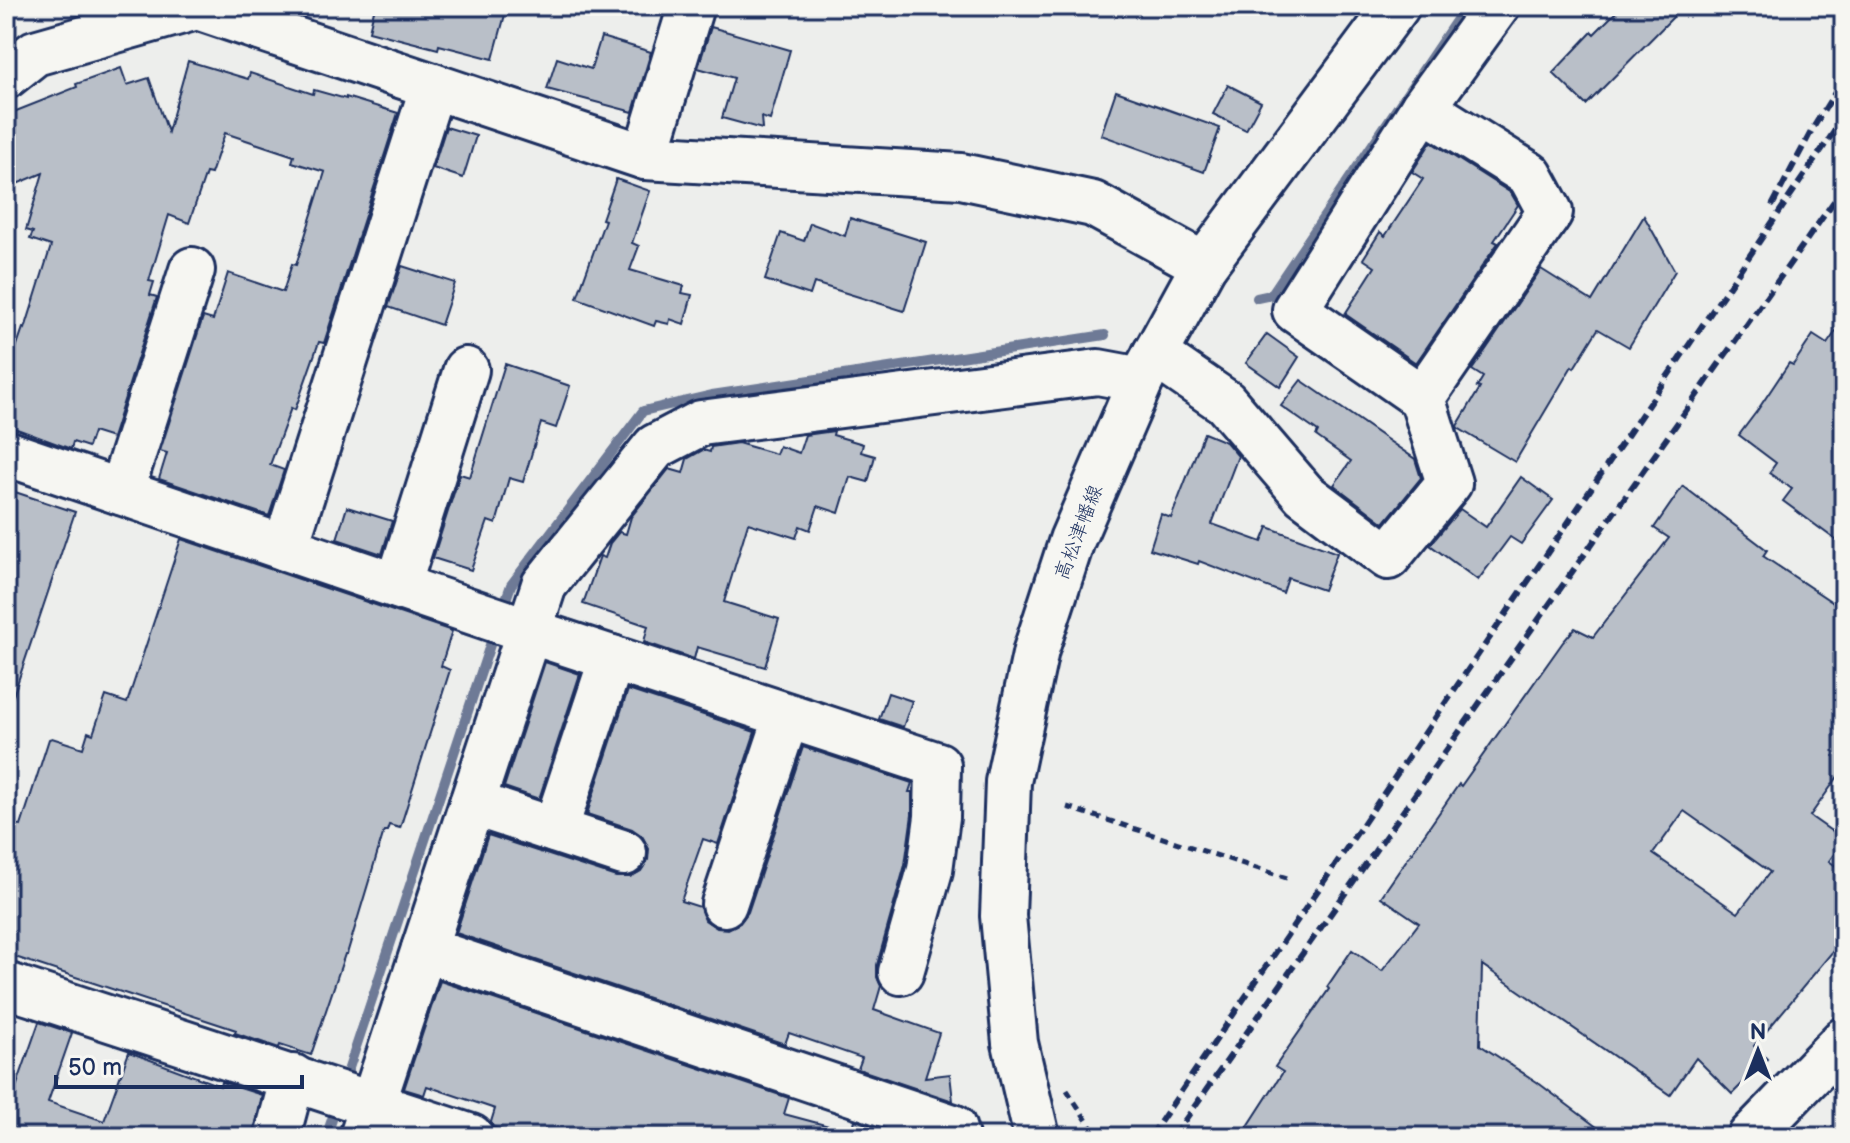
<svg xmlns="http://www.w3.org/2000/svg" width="1850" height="1143" font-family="'Balsamiq Sans','Klee One',sans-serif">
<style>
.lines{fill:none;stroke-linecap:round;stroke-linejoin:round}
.stream{stroke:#6e7a96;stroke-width:10}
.building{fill:#b9bfc8;stroke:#1b2f5e;stroke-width:2;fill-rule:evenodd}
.minor-casing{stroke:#1b2f5e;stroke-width:50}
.major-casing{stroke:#1b2f5e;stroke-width:50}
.path{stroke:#1b2f5e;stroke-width:5;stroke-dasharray:8 6;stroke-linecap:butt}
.minor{stroke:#f6f6f2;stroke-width:44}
.major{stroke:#f6f6f2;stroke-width:44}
.rail{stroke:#1b2f5e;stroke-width:6;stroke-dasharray:12 6;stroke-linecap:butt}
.labels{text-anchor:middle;stroke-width:6;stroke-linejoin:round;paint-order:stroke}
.street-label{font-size:20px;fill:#1b2f5e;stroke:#f6f6f2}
</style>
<rect width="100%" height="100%" fill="#edeeec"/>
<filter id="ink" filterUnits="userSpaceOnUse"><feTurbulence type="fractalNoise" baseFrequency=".0125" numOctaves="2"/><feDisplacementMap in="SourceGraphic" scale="16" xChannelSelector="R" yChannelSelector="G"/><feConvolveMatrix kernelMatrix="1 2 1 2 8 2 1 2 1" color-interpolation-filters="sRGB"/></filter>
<g filter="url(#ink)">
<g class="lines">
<!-- stream -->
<g class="stream">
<polyline points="1257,298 1271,295 1466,6"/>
<polyline points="502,611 511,585 643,411 712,395 1105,335"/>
<polyline points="343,1086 495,630"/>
<polyline points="326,1137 337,1105"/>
</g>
</g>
<!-- building -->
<g class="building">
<polygon points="375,6 488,6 506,11 493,59 439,45 438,49 369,31"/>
<polygon points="1622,6 1684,6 1586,105 1553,73 1592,32 1594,34"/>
<polygon points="711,27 790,50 770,120 761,117 762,129 722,118 734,78 698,68"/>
<polygon points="601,37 651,52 633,112 547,89 557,58 591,69"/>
<polygon points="188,61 248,79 250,73 313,94 314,90 346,99 346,97 398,113 324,343 319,342 295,410 291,408 270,465 284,470 269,516 159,479 167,453 160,451 203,317 213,320 228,273 283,292 292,264 296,265 325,172 292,162 294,156 225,133 211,174 206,173 189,223 169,215 149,281 154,282 150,295 157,297 112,438 93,432 88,447 73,442 71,449 6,425 6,377 23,328 25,329 51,246 30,239 33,232 26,230 43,173 12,186 6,171 6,115 77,87 76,84 121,68 127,85 149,78 168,132"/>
<polygon points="1228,85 1261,102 1246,130 1213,114"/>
<polygon points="1116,91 1220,128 1204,172 1101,135"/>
<polygon points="446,127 476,136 463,178 433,168"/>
<polygon points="1431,142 1511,193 1518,205 1494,241 1498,243 1416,363 1345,314 1375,267 1363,259 1380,232 1385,236 1423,179 1412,172"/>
<polygon points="616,179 650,191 632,243 639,246 630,270 684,286 682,293 692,295 684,324 670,319 669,324 656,321 654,326 577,298 605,220 602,219"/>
<polygon points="1644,216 1675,271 1629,347 1598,329 1574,368 1572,366 1515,462 1458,428 1457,426 1480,388 1477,387 1483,377 1472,370 1541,269 1592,301"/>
<polygon points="850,218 926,242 904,311 814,283 810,295 765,280 781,233 804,241 810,223 845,236"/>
<polygon points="402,266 455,283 441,325 388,307"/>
<polygon points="1844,320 1844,546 1783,501 1792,489 1769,473 1776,463 1739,435 1757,411 1789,363 1793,365 1813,335 1827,344"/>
<polygon points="1267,334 1299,357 1280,387 1246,363"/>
<polygon points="505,364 570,386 556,428 541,423 523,482 509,478 496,524 488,521 471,570 433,558 460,474 470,477"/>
<polygon points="1301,380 1415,459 1421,478 1384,523 1334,485 1351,461 1316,436 1318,432 1281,406"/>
<polygon points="834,431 833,435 863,444 861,452 875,456 868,482 850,477 839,513 818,506 810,530 800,526 796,538 748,523 724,602 779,619 765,667 697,647 694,659 644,642 648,626 583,604 600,556 605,558 610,543 619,532 626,534 631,517 669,469 683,473 687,459 703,450 710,452 711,447 738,443 776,454 779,446 799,453 805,435"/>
<polygon points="1204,433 1226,442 1238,456 1212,524 1262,542 1268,527 1337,553 1323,590 1288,578 1283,593 1199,561 1198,564 1150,549 1161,514 1171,518"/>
<polygon points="1521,477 1553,500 1521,544 1510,537 1478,580 1430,545 1460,509 1486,527"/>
<path d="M1683 486 1767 550 1763 556 1844 610V768L1810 816 1844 840 1829 861 1844 872V938L1754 1046 1767 1059 1732 1094 1696 1058 1670 1095 1482 965 1480 1045 1537 1082 1610 1137H1241L1283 1072 1275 1067 1329 989 1327 987 1352 950 1382 971 1419 923 1381 897 1459 784 1461 786 1563 642 1575 628 1593 637 1669 538 1654 528ZM1684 811 1770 872 1738 913 1653 854Z"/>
<polygon points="6,489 75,512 11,702 6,701"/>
<polygon points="347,507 392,521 382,554 337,539"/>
<polygon points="181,539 452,631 441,666 450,670 400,828 389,825 387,831 384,831 347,954 345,954 311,1055 280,1045 279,1048 235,1033 236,1030 6,954 6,821 21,826 49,739 52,738 83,748 88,732 93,734 106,696 127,703"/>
<polygon points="545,662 580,674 539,799 504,787"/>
<polygon points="628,690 755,732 718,844 703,839 681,901 700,907 705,920 717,928 728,929 740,923 748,912 803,747 912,783 909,792 912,792 912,815 905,865 877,965 877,977 881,986 874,1010 939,1033 925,1077 950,1074 953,1101 858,1069 862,1058 789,1033 785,1044 456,933 488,835 616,877 630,877 641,871 648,860 649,849 642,836 632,829 587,814"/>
<polygon points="888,693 912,701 903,727 879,719"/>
<polygon points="440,981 789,1098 784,1114 840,1129 839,1137 522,1137 493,1127 491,1122 495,1109 427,1086 424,1095 404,1089"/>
<polygon points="39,1022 72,1033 48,1102 104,1121 129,1052 220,1086 221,1082 262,1095 253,1137 6,1137 6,1116"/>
<polygon points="855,1120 904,1137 850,1137"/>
</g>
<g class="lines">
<defs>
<g id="minor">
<polyline points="194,6 645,157 961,176 1093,204 1204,265"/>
<polyline points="6,76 35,53 200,6"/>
<polyline points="645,157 691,6"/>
<polyline points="1155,354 1225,402 1304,494 1388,557 1449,483 1422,398 1550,212 1530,175 1423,108"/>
<polyline points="1422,398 1295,310 1423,108 1497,6"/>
<polyline points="6,453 529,631 938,765 937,817 930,870 901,972"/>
<polyline points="121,492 192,270"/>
<polyline points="285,548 433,86"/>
<polyline points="398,586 466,370"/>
<polyline points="472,803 624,853"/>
<polyline points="555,830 612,658"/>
<polyline points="724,904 787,716"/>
<polyline points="424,949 953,1127 956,1137"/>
<polyline points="6,985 471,1137"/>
<polyline points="277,1137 293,1077"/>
<polyline points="362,1137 544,585 655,447 701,423 1098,372 1141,380"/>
</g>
<g id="major">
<polyline points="1037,1137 1015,1043 1003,916 1008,782 1036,650 1072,540 1141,380 1204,265 1397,6"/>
<polyline points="1750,1137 1844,1040"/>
</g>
</defs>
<!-- minor casing -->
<use href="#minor" class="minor-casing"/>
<!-- major casing -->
<use href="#major" class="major-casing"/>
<!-- path -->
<g class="path">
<polyline points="1067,807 1287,878"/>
<polyline points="1067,1090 1091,1127 1095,1137"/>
</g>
<!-- minor -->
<use href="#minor" class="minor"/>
<!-- major -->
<use href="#major" class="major"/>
<!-- rail -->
<g class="rail">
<polyline points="1772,206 1813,128 1844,78"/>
<polyline points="1150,1137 1844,117"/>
<polyline points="1173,1137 1844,187"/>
</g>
</g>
</g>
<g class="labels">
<!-- street labels -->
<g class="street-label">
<text transform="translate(1078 532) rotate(-69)" y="7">高松津幡線</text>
</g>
</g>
<!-- margin -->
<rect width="1850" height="1143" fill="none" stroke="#f6f6f2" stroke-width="32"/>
<rect x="16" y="16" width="1818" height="1111" fill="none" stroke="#1b2f5e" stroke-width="3" filter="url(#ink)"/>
<!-- north arrow -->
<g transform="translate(1758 1051)" stroke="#f6f6f2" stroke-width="6" paint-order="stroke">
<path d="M0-6L14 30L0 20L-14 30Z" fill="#1b2f5e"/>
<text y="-12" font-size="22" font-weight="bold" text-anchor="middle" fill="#1b2f5e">N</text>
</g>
<!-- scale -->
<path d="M56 1075v12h246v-12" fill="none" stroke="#1b2f5e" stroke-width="4"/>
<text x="68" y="1075" font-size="24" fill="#1b2f5e" stroke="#f6f6f2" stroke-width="6" paint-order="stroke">50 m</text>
</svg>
